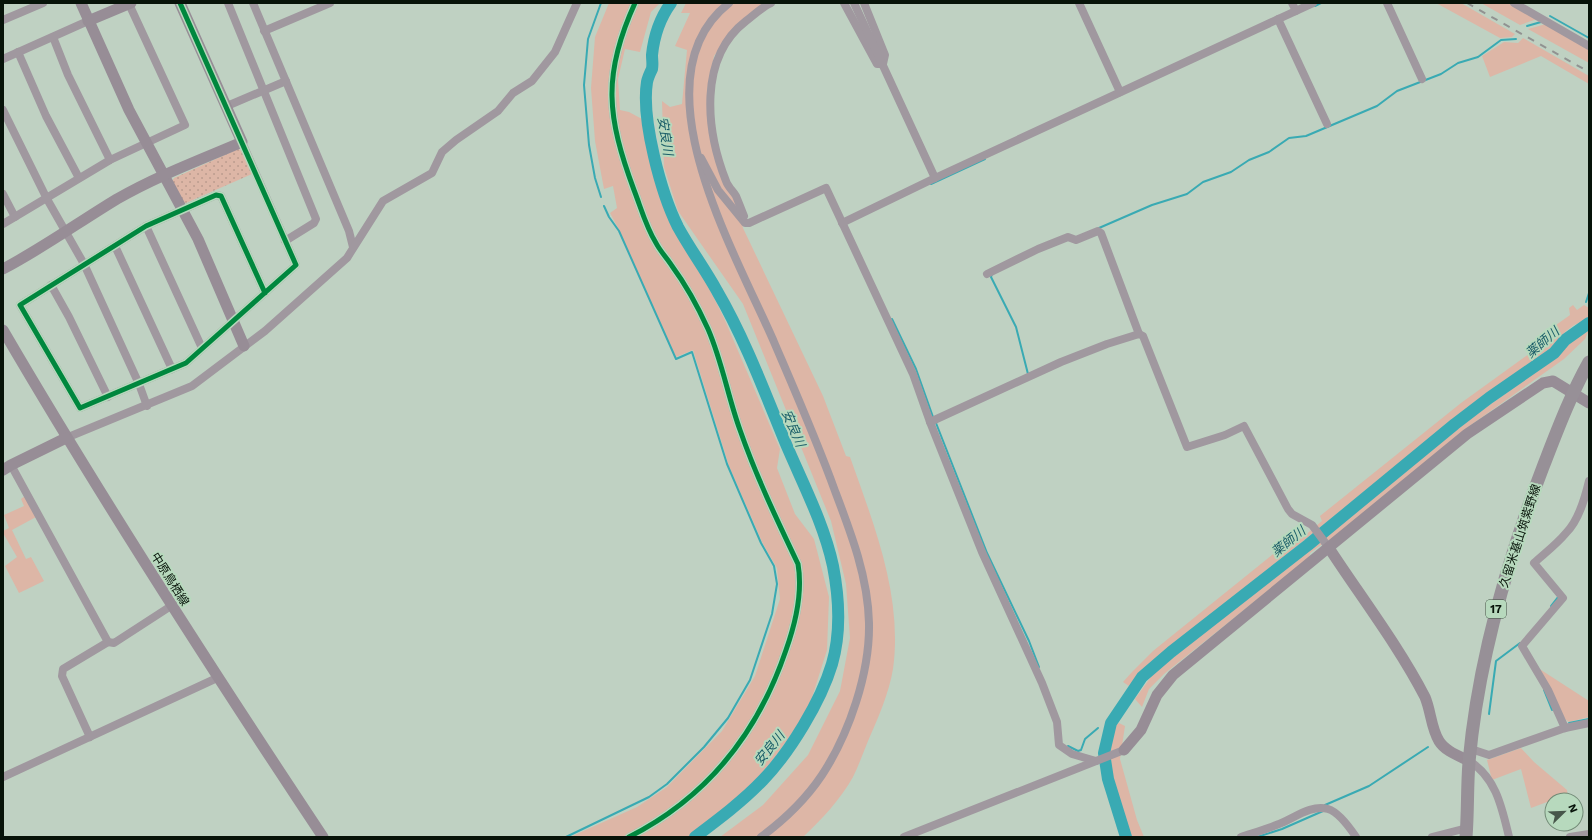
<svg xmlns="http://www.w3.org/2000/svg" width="1592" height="840" font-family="'Work Sans','Noto Sans JP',sans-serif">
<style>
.green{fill:#ddb6a6}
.park{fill:url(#park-dots)}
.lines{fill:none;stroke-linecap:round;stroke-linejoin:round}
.stream{stroke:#39aab3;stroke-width:2}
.river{stroke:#39aab3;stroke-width:12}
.street{stroke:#a0989f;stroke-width:8}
.secondary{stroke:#978d96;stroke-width:11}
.primary{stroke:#979097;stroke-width:13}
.rail{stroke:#919291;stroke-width:2;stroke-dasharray:7 7;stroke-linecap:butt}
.cycleway-casing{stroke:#b7d9bd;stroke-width:8}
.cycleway{stroke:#00873e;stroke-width:5}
.labels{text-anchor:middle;stroke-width:4;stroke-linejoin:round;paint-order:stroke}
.shield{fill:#b7d9bd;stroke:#3c4e3f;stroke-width:1}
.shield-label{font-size:11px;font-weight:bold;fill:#071309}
.street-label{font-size:12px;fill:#071309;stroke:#b7d9bd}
.water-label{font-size:13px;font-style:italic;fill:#195c67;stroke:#b7d9bd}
</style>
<defs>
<pattern id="park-dots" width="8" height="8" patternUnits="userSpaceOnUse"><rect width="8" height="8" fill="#ddb6a6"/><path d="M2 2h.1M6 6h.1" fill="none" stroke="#bc9c8e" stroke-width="1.8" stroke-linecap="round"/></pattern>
</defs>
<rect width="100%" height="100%" fill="#bfd1c2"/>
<!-- green -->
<g class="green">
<polygon points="609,3 660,3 651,12 640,52 625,49 618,79 620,110 629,112 642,119 659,192 674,231 705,280 724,318 780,449 777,468 795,514 814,539 829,597 827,650 808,710 759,780 708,824 689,837 570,837 637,807 667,787 722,731 755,676 780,599 777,568 763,544 729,466 693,350 676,357 618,228 610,213 617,208 613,186 604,189 595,141 591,88 595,37"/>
<path d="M686 3H765L735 27 714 56 707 91 709 128 737 204 743 228 823 396 846 456 850 457C874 525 903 596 893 669 889 693 878 718 868 741 863 753 859 765 853 777 840 800 822 819 803 837H720L763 805 808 755 840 691 850 638 846 584 831 521 743 304 678 211 664 167 662 101 670 107 682 104 687 50 675 46 690 13H681Z"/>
<polygon points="1436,3 1461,3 1515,34 1512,37 1500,38"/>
<polygon points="1481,3 1508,3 1537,19 1520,25"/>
<polygon points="1546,24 1589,49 1589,63 1528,29"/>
<polygon points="1523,38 1589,76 1589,84 1541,56 1490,77 1482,56 1504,42 1518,43"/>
<polygon points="1573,305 1577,310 1584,305 1589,308 1589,319 1574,325 1566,331 1550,350 1467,409 1148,666 1129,686 1123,682 1132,672 1153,651 1298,534 1303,537 1322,521 1320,516 1461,403 1533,351 1548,337 1556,325 1570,315 1569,308"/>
<polygon points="1589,330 1585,339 1564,359 1468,427 1331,540 1328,540 1310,553 1309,558 1164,674 1149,689 1142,707 1135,699 1153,674 1469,420 1554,359 1577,335"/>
<polygon points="25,496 36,517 12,530 26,559 31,557 44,581 19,593 5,566 17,557 3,533 3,531 9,528 4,515 24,506 21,499"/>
<polygon points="1538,668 1589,701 1589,717 1569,722 1565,719"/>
<path d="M1119 723 1125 726 1120 759 1137 820 1144 837H1132C1119 803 1102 763 1114 727Z"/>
<polygon points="1521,748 1534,762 1567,790 1568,800 1552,800 1552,815 1547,802 1531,808 1521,769 1492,780 1487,760"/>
</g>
<!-- park -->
<polygon class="park" points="238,149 242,151 252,174 186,203 182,202 172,182 174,178"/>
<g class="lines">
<!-- stream -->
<g class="stream">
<polyline points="1315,6 1321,3"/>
<polyline points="1550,16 1589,38"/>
<polyline points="1527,26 1541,22"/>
<polyline points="931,184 985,159"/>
<polyline points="601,197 595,178 589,145 584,85 588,39 601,3"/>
<polyline points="1099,228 1152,205 1187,194 1203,182 1231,172 1249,160 1269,152 1289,138 1306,136 1377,106 1397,91 1441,74 1458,63 1478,57 1501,40 1516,39"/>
<polyline points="992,274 991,277 1016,327 1028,374"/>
<polyline points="1586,302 1589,293"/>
<polyline points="892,319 916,369 933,417"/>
<polyline points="936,423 987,553 1029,641 1039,667"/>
<polyline points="1551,606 1558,597"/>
<polyline points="1544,690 1552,710"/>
<polyline points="1489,714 1496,661 1520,643"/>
<polyline points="1569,723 1589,719"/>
<polyline points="1068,746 1078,751 1081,750 1085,739 1098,728"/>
<polyline points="1325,805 1369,786 1428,747"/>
<polyline points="566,837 649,797 667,784 704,747 728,718 750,680 772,614 777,584 774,566 761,543 727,464 692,352 676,359 619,231 609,217 604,206"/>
<polyline points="1257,837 1282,829 1323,811"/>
</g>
<!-- river -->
<g class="river">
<path d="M671 3C660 18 654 36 652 55 652 60 653 64 652 69 650 73 648 77 647 82 641 119 661 193 678 227 690 249 705 269 717 291 745 339 765 393 786 444 803 484 824 524 833 566 839 597 841 633 832 664 821 701 790 752 763 780 743 801 719 819 695 837"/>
<polyline points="1126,837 1108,779 1104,753 1111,723 1142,677 1171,652 1308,545 1455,424 1489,398 1554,353 1565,340 1589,323"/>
</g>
<!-- street -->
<g class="street">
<polyline points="228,3 316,219 314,223 285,241"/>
<polyline points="253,3 349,231 353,247"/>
<path d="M729 3C632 79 738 258 774 342 795 391 817 441 835 491 851 533 868 577 869 623 870 673 849 734 822 775 806 799 784 820 761 837"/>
<polyline points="844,3 877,64 883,64 885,55 864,3"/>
<polyline points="854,3 935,178"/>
<polyline points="1079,3 1120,92"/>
<polyline points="1292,3 1296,11"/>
<polyline points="1387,3 1422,79"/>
<polyline points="1514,3 1589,46"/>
<polyline points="1278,19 1327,124"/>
<polyline points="3,20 43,3"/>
<polyline points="264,31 330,3"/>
<polyline points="53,37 68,75 110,160"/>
<polyline points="18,52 46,116 79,178"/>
<polyline points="3,59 88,21"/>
<polyline points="227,106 286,81"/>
<polyline points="3,110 47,199 84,264 139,384 147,406"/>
<polyline points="242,142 296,265 186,363 80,408 20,305 146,226 216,195 221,196 265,293"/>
<polyline points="701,158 718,190 745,223 749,223 826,188 913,374 930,422 982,552 1042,683 1057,722 1059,745 1072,754 1096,761"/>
<polyline points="3,194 15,217"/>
<path d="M744 216C741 209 739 203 736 196 733 191 728 187 726 181 706 130 698 58 746 21 754 15 762 7 771 3"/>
<polyline points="842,223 935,178 1313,3"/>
<polyline points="3,224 110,160 185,125 129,4"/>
<polyline points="146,226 202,348"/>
<polyline points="115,246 172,369"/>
<polyline points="987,274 1038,249 1068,237 1076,240 1098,231 1101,233 1139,334"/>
<polyline points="51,285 69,317 108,397"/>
<polyline points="930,422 1061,362 1107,344 1139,334 1143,336 1187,447 1225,435 1244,426 1288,509 1292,514 1312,525 1329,548"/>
<polyline points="66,438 192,386 265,331 347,258 383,201 432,173 442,152 456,140 498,111 513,93 532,81 555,52 577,3"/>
<polyline points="11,465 108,642 114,643 171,606"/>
<path d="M1565 728 1548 690 1522 646 1563 598 1534 563C1545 553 1557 544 1566 533 1579 520 1585 498 1589 481"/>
<polyline points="90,737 62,676 63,669 108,642"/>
<polyline points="1471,749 1489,755 1565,728 1589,723"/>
<path d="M1469 761C1496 777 1502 808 1509 837"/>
<polyline points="3,777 217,678"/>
<path d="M629 837C708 797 758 733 786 650 796 622 803 593 798 564 777 520 756 476 740 430 728 397 722 361 708 329 698 307 686 285 672 266 667 258 660 251 656 243 646 227 641 208 634 190 607 117 602 75 635 3"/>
<polyline points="904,837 1124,750"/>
<path d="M1241 837C1253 833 1267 829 1279 824 1293 819 1311 804 1328 809 1338 812 1350 828 1356 837"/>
<polyline points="1432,837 1467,828"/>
<polyline points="1570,837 1589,834"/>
</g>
<!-- secondary -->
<g class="secondary">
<polyline points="81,3 129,110 198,239 244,346"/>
<polyline points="88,21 131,3"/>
<path d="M3 269C43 248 79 222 117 199 157 176 200 160 242 142L180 3"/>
<path d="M3 330C104 503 212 670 323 837"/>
<polyline points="3,470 11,465 66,438"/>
<path d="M1329 548C1361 597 1398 645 1425 697 1431 711 1431 728 1439 741 1445 751 1459 756 1469 761"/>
<polyline points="1124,750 1141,730 1157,695 1173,675 1467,434 1543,383 1553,381 1589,403"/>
</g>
<!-- primary -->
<path class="primary" d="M1466 837C1468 812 1467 787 1469 762 1478 661 1507 561 1543 467 1557 431 1570 396 1589 362"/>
<!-- rail -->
<polyline class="rail" points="1467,3 1589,72"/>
<defs>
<g id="cycleway">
<polyline points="180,3 296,265 186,363 80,408 20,305 146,226 216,195 221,196 265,293"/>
<path d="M629 837C708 797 758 733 786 650 796 622 803 593 798 564 777 520 756 476 740 430 728 397 722 361 708 329 698 307 686 285 672 266 667 258 660 251 656 243 646 227 641 208 634 190 607 117 602 75 635 3"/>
</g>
</defs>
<!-- cycleway casing -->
<use href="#cycleway" class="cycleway-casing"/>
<!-- cycleway -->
<use href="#cycleway" class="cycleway"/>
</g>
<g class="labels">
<!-- shield labels -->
<rect class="shield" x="1486" y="600" width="20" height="18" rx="3"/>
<g class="shield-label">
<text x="1496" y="613">17</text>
</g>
<!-- street labels -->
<g class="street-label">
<text transform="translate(1520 536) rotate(-72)" y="4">久留米基山筑紫野線</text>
<text transform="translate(170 579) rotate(58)" y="4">中原鳥栖線</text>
</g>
<!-- water labels -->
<g class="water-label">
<text transform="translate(666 136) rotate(81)" y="5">安良川</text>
<text transform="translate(1542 342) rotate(-41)" y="5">薬師川</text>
<text transform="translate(794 428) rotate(67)" y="5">安良川</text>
<text transform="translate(1288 541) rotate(-39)" y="5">薬師川</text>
<text transform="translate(769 748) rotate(-51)" y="5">安良川</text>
</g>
</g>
<!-- border -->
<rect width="1592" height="840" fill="none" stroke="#071309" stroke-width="8"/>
<!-- north arrow -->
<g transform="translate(1564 812) rotate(67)"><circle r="19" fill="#b7d9bd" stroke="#718a75"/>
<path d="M0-3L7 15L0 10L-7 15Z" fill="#47564a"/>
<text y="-6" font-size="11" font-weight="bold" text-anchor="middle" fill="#071309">N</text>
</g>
</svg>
